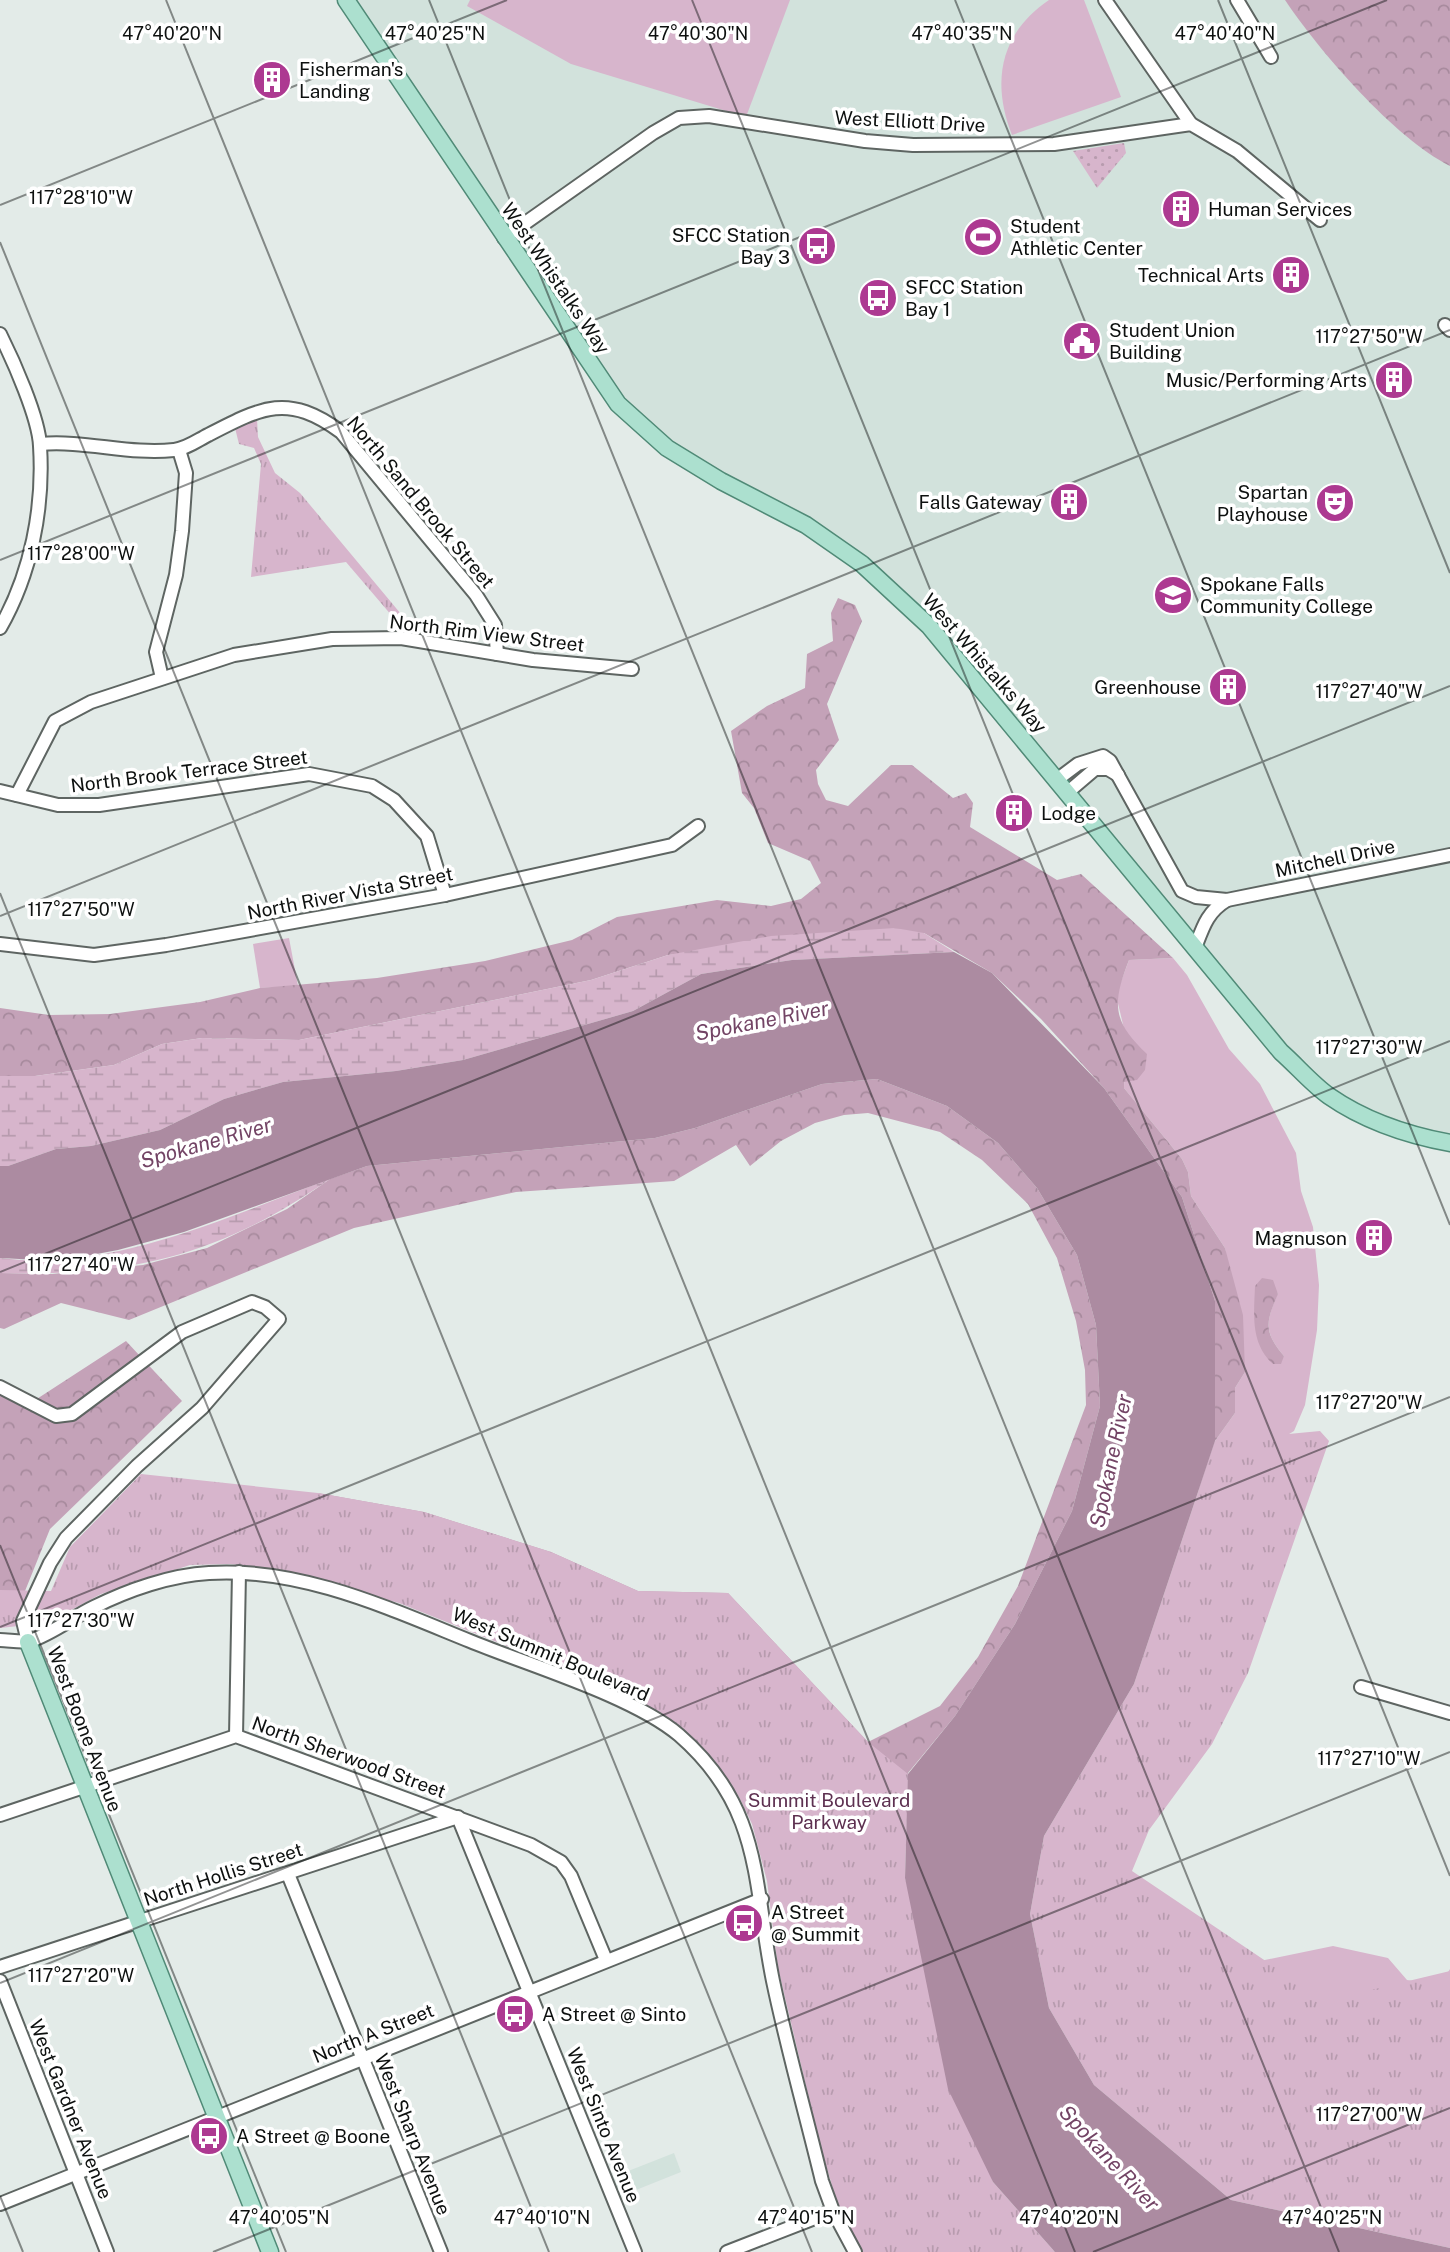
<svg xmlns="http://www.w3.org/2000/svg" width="1450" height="2252" font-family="'Public Sans',sans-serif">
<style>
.built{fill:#d2e2dc}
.grass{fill:#d7b5cc;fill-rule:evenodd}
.forest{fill:url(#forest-crowns)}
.wetland{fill:url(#wetland-marsh)}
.park{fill:url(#park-tufts)}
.garden{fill:url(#garden-dots)}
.water{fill:#ac8ba1}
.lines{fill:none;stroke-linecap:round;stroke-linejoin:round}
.minor-casing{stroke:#5e6562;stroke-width:16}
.major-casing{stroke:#508a77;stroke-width:19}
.minor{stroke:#fff;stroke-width:12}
.major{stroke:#ace0cf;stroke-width:16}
.ticks{fill:none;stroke:#0d100f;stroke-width:2;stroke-opacity:0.45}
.labels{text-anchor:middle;stroke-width:7;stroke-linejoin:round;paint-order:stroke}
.poi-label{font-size:19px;fill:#0d100f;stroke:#fff;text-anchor:start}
.street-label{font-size:19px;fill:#0d100f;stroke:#fff}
.park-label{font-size:19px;fill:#5d3050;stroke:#fff}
.water-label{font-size:21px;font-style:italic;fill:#734465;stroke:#fff}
.ticks-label{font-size:18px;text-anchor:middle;fill:#0d100f;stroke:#fff;stroke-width:7;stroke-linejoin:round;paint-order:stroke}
</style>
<defs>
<pattern id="forest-crowns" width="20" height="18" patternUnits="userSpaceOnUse" patternTransform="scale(1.75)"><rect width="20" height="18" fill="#c4a2b8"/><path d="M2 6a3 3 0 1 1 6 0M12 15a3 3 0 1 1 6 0" fill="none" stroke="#a78a9d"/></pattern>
<pattern id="wetland-marsh" width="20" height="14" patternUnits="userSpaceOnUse" patternTransform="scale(1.75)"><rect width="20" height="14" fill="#d7b5cc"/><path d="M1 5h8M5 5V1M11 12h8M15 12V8" fill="none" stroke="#b79bae"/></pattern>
<pattern id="park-tufts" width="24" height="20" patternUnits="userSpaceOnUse" patternTransform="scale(1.75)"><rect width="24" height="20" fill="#d7b5cc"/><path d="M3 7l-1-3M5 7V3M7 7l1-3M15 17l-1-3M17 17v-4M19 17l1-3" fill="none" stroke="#b79bae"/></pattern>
<pattern id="garden-dots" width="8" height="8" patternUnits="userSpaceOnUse" patternTransform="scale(1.75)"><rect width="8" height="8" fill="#d7b5cc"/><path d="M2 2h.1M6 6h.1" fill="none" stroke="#b79bae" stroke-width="1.8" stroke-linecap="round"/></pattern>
</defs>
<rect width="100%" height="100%" fill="#e3ebe8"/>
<!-- built -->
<g class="built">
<polygon points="346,0 1321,0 1450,129 1450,1143 1328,1095 1048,767 862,564 721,481 618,404"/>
<polygon points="674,2153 681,2172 621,2196 613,2177"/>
</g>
<!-- grass -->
<g class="grass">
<polygon points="470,0 790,0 746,117 571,64 467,6"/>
<path d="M1049 0H1084L1121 97 1012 135C991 82 1000 33 1049 0Z"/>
<polygon points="289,938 298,986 260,988 253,944"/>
<path d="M1173 958 1187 975 1229 1049 1260 1084 1296 1153 1301 1191 1313 1227 1319 1285 1317 1330 1305 1405 1294 1431 1199 1489 1215 1441 1235 1413V1388L1245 1372 1225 1248 1191 1196 1188 1172 1182 1159 1124 1088 1125 1033 1116 995 1129 960ZM1255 1286 1278 1293C1266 1322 1263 1331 1284 1356L1273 1364Z"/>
<polygon points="1333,1946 1388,1958 1407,1980 1440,1985 1450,1969 1450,2047 1231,1967"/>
</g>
<!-- forest -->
<g class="forest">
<path d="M1285 0H1450V166C1394 138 1320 52 1285 0Z"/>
<path d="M838 598 855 605 862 621 827 704 839 740 816 770 818 784 826 800 848 806 891 765H912L953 798 966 793 973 803 970 827 1057 880 1081 874 1173 958 1129 960C1112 1004 1112 1021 1147 1054L1145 1070 1137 1080 1124 1082V1088L1182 1159 1188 1172 1191 1196 1225 1248 1243 1315 1245 1372 1235 1388V1413L1215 1441V1301L1182 1197 1104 1088 1041 1019 992 973 924 933 668 955 591 980 299 1040 202 1038 162 1044 114 1065 35 1076H0V1008L49 1015 110 1014 200 1002 260 988 377 978 485 961 572 940 617 917 717 900 771 906 801 899 821 883 810 861 768 843 754 808 742 793 731 731 767 706 805 688 807 654 833 641 831 613Z"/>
<polygon points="877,1079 947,1106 998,1143 1037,1188 1077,1255 1096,1325 1100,1406 1072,1511 1015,1624 955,1716 908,1773 906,1838 878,1843 318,1493 424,1512 551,1552 638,1591 728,1593 868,1742 940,1706 978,1657 1018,1586 1086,1405 1085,1370 1076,1321 1057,1258 1028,1204 982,1160 940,1132 868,1113 844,1115 815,1123 781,1141 750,1166 736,1145 674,1181 516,1192 354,1228 129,1320 61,1303 4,1329 0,1328 0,1273 52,1274 143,1265 207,1248 287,1209 330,1179 367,1166 655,1138 695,1128 822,1084"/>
<path d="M1262 1278 1273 1280 1278 1294C1266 1322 1263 1331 1284 1356L1281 1364H1273C1250 1343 1254 1314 1255 1286Z"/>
<polygon points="126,1341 182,1401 50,1529 23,1596 0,1604 0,1393 26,1406"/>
</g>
<!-- wetland -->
<g class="wetland">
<polygon points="895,928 924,933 954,952 792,960 701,974 633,1011 463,1060 396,1071 283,1082 224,1099 160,1130 91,1146 56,1149 8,1166 0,1166 0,1076 35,1076 114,1065 162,1044 202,1038 299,1040 591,980 668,955 771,936"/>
<path d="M330 1179C221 1255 132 1277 0 1273V1258C113 1272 226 1217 330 1179Z"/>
</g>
<!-- park -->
<g class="park">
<polygon points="257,419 258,437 275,473 300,493 416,632 404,630 346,562 251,577 261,464 254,448 239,444 235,428"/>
<polygon points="1320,1431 1329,1441 1248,1673 1212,1744 1149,1830 1132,1871 1325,2001 1450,1971 1450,2248 1231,2200 1094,2085 1049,2008 1030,1914 1044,1836 1134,1684 1215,1441"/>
<polygon points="141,1474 318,1493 424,1512 551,1552 638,1591 728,1593 868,1742 908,1774 905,1878 993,2182 1055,2252 861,2252 839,2209 820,2145 778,1968 767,1881 752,1824 739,1797 714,1760 682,1729 620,1691 399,1603 279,1570 230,1564 190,1565 101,1594 47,1623 0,1628 0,1590 51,1591 70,1547"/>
</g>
<!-- garden -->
<polygon class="garden" points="1124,143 1126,153 1097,188 1073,151"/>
<!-- water -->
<polygon class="water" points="954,952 992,973 1104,1088 1182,1197 1215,1301 1215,1441 1134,1684 1044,1836 1030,1914 1049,2008 1094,2085 1231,2200 1450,2248 1450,2252 1055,2252 993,2182 948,2089 905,1878 908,1774 955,1716 1015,1624 1072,1511 1100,1406 1096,1325 1077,1255 1037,1188 998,1143 947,1106 877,1079 822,1084 695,1128 655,1138 367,1166 184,1232 118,1250 59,1261 0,1258 0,1166 8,1166 56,1149 91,1146 160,1130 224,1099 283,1082 396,1071 463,1060 633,1011 701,974 792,960"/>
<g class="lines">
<defs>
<g id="minor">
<polyline points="1105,0 1191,124"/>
<polyline points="1237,0 1271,57"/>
<polyline points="504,238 653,133 679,118 709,116 865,141 913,145 1054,144 1191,124 1237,151 1320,220"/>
<polyline points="1445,325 1450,330"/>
<path d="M0 334C13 360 39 418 40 446 44 508 31 574 0 628"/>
<path d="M40 444C86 440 129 455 174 450 186 449 198 440 208 435 262 407 288 393 341 432L476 595 495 625 497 654"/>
<polyline points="162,678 156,652 176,575 182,531 186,473 179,450"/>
<polyline points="1058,779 1078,764 1103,756 1110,761 1182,891 1196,897 1227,900 1450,855"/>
<polyline points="0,791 58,805 99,805 309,774 372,786 394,800 427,836 445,895"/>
<polyline points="1068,792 1095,769 1108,769 1118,775"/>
<polyline points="17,795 55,721 91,702 234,655 332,639 401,638 533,660 632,669"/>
<polyline points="0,944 94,955 166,945 445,895 672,845 698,826"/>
<path d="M1195 948C1203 927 1207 912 1227 900"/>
<polyline points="0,1387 56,1416 72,1414 182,1332 252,1302 265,1307 279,1319 202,1408 137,1466 66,1538 50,1563 23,1621 28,1642"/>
<path d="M0 1640C9 1640 21 1643 30 1641 52 1634 73 1617 94 1607 128 1590 171 1575 209 1573 300 1567 388 1608 470 1641 528 1665 633 1696 679 1735 763 1808 753 1883 773 1981 787 2048 806 2115 822 2181L833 2211 855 2252"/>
<polyline points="1361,1687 1450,1713"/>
<polyline points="236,1736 239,1572"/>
<polyline points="0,1815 236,1736 531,1845 561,1862 571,1876 606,1960"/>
<polyline points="288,1874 441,2252"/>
<polyline points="0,1967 458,1817 635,2252"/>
<polyline points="0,1981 107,2252"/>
<polyline points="0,2204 762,1899"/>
<polyline points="727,2252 833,2211"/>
</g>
<g id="major">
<path d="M346 0 618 404 667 448 721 481 806 525 862 564 929 626 1281 1052C1297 1066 1312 1084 1329 1096 1365 1121 1407 1135 1450 1143"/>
<polyline points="28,1642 270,2252"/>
</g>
</defs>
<!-- minor casing -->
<use href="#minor" class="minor-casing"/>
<!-- major casing -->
<use href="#major" class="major-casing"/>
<!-- minor -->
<use href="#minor" class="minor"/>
<!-- major -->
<use href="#major" class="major"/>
</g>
<!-- ticks -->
<path class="ticks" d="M166 0 1075 2252M429 0 1339 2252M692 0 1450 1876M955 0 1450 1225M1218 0 1450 573M0 205 507 0M0 242 812 2252M0 560 1387 0M0 893 549 2252M0 916 1450 330M0 1272 1450 686M0 1545 286 2252M0 1627 1450 1041M0 1983 1450 1397M0 2196 23 2252M213 2252 1450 1752M1093 2252 1450 2108"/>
<!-- icons -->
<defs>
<symbol id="building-disc" viewBox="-11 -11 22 22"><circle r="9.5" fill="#ad3991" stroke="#fff"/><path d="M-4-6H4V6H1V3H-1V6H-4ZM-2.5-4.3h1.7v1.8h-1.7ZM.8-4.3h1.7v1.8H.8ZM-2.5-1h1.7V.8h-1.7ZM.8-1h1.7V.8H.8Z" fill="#fff"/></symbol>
<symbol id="stadium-disc" viewBox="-11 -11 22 22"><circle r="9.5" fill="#ad3991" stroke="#fff"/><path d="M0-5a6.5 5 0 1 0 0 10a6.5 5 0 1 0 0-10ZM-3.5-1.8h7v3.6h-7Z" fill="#fff"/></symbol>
<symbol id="bus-disc" viewBox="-11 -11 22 22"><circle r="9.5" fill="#ad3991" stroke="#fff"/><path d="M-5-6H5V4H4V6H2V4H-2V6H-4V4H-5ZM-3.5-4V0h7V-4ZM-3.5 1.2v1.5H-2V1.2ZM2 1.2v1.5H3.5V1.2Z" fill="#fff"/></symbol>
<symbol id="civic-disc" viewBox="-11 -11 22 22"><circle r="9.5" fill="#ad3991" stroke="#fff"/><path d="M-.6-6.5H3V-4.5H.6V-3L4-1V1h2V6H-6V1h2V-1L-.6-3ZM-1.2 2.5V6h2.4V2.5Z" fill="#fff"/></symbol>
<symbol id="theatre-disc" viewBox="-11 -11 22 22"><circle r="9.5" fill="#ad3991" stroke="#fff"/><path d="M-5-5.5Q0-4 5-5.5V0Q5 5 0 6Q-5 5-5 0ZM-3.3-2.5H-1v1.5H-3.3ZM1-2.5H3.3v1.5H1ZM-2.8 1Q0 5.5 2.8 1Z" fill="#fff"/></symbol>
<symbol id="university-disc" viewBox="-11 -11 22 22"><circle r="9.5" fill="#ad3991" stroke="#fff"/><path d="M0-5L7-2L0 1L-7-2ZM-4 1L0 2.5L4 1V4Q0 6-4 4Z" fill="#fff"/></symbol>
</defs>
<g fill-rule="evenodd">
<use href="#building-disc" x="250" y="58" width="44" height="44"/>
<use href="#building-disc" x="1159" y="187" width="44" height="44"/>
<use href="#stadium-disc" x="961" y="215" width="44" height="44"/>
<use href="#bus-disc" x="795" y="224" width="44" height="44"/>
<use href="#building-disc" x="1269" y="253" width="44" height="44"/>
<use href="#bus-disc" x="856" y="276" width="44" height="44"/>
<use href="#civic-disc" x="1060" y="319" width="44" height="44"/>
<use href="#building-disc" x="1372" y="358" width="44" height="44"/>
<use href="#building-disc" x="1047" y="480" width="44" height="44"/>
<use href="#theatre-disc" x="1313" y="481" width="44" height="44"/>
<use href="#university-disc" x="1151" y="573" width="44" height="44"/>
<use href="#building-disc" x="1206" y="665" width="44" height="44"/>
<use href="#building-disc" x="992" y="791" width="44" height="44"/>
<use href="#building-disc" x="1352" y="1216" width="44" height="44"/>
<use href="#bus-disc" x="722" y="1901" width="44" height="44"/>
<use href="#bus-disc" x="493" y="1992" width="44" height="44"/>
<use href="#bus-disc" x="187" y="2114" width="44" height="44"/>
</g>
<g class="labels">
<!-- poi labels -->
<g class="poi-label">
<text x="299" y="76">Fisherman's<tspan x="299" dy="22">Landing</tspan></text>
<text x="1208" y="216">Human Services</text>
<text x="1010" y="233">Student<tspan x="1010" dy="22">Athletic Center</tspan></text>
<text x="790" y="242" text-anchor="end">SFCC Station<tspan x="790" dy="22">Bay 3</tspan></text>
<text x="1264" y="282" text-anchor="end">Technical Arts</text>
<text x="905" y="294">SFCC Station<tspan x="905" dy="22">Bay 1</tspan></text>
<text x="1109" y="337">Student Union<tspan x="1109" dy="22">Building</tspan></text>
<text x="1367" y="387" text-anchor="end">Music/Performing Arts</text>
<text x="1308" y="499" text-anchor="end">Spartan<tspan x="1308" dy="22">Playhouse</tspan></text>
<text x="1042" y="509" text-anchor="end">Falls Gateway</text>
<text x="1200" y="591">Spokane Falls<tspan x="1200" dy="22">Community College</tspan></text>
<text x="1201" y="694" text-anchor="end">Greenhouse</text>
<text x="1041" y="820">Lodge</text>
<text x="1347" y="1245" text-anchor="end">Magnuson</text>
<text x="771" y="1919">A Street<tspan x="771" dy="22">@ Summit</tspan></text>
<text x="542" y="2021">A Street @ Sinto</text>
<text x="236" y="2143">A Street @ Boone</text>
</g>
<!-- street labels -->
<g class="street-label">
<text transform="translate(910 121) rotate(3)" y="7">West Elliott Drive</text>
<text transform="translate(556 278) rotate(56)" y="7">West Whistalks Way</text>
<text transform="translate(421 502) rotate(50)" y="7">North Sand Brook Street</text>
<text transform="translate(487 633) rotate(7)" y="7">North Rim View Street</text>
<text transform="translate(985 663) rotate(49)" y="7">West Whistalks Way</text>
<text transform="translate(189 771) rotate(-7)" y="7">North Brook Terrace Street</text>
<text transform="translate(1335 858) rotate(-12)" y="7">Mitchell Drive</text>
<text transform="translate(350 893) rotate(-11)" y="7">North River Vista Street</text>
<text transform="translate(551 1654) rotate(23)" y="7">West Summit Boulevard</text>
<text transform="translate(85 1729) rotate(69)" y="7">West Boone Avenue</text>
<text transform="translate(349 1757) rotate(20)" y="7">North Sherwood Street</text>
<text transform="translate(223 1874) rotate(-18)" y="7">North Hollis Street</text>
<text transform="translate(373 2033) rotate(-22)" y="7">North A Street</text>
<text transform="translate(71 2109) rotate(68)" y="7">West Gardner Avenue</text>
<text transform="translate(604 2125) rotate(68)" y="7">West Sinto Avenue</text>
<text transform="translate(413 2134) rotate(68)" y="7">West Sharp Avenue</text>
</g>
<!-- park labels -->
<g class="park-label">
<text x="829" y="1807">Summit Boulevard<tspan x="829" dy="22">Parkway</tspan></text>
</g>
<!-- water labels -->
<g class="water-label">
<text transform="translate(762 1021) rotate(-11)" y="7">Spokane River</text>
<text transform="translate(206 1143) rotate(-16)" y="7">Spokane River</text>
<text transform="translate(1111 1461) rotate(-78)" y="7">Spokane River</text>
<text transform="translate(1109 2158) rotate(47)" y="7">Spokane River</text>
</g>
</g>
<g class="ticks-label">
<text x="172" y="40">47°40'20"N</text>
<text x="435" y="40">47°40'25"N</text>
<text x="698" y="40">47°40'30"N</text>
<text x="962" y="40">47°40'35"N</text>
<text x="1225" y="40">47°40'40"N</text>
<text x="81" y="204">117°28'10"W</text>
<text x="1369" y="343">117°27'50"W</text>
<text x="81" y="560">117°28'00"W</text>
<text x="1369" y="698">117°27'40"W</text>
<text x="81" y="916">117°27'50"W</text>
<text x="1369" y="1054">117°27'30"W</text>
<text x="81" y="1271">117°27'40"W</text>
<text x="1369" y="1409">117°27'20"W</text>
<text x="81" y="1627">117°27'30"W</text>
<text x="1369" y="1765">117°27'10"W</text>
<text x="81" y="1982">117°27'20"W</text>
<text x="1369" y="2121">117°27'00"W</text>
<text x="279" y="2224">47°40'05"N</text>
<text x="542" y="2224">47°40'10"N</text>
<text x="806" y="2224">47°40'15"N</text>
<text x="1069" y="2224">47°40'20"N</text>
<text x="1332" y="2224">47°40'25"N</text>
</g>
</svg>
